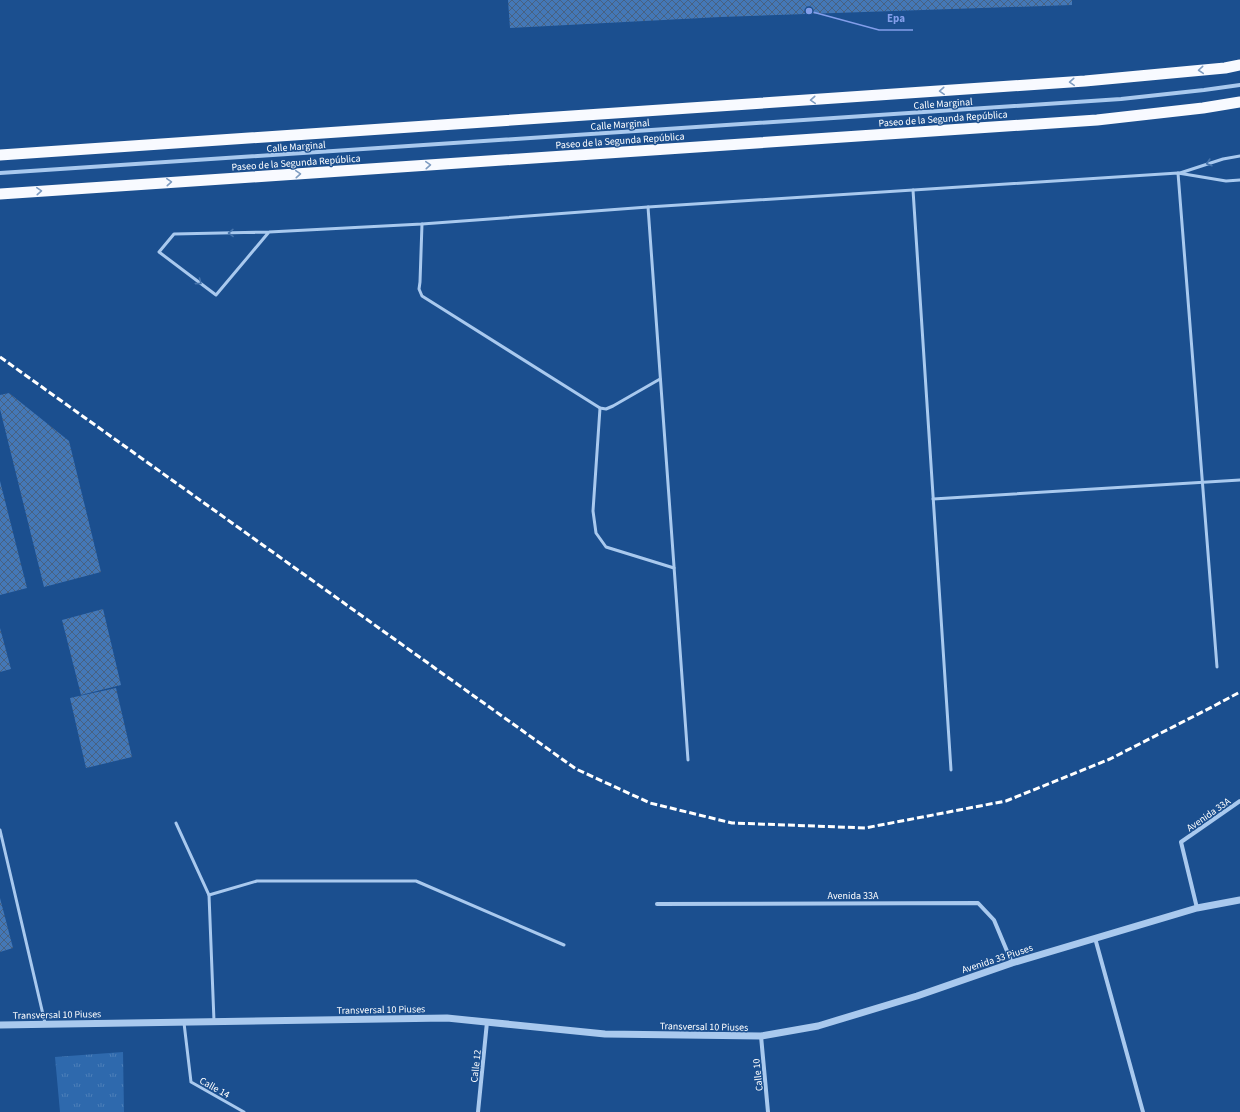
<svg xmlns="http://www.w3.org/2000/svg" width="1240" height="1112" font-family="'Source Sans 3',sans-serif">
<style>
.grass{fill:url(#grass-tufts)}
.building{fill:url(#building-cross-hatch)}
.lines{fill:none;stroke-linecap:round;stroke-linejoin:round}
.service{stroke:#a9c9ee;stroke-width:3}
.minor{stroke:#a9c9ee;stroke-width:4}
.tertiary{stroke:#a9c9ee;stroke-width:7}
.trunk{stroke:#f8faff;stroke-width:11}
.rail{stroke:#fff;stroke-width:3;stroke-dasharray:7 3;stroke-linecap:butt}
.oneway{stroke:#7e9cc1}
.oneway2{stroke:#4674ac}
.labels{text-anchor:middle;stroke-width:3;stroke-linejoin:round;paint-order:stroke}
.street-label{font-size:10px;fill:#fff;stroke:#1b4f8f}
.leader{fill:none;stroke:#839eea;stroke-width:1.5}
.callout-dot{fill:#839eea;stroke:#1b4f8f;stroke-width:1.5}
.callout-label{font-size:11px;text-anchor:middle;font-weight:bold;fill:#839eea;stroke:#1b4f8f;stroke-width:3;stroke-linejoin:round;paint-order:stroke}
</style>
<defs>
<pattern id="grass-tufts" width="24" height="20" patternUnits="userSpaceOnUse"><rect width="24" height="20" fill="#2e69ad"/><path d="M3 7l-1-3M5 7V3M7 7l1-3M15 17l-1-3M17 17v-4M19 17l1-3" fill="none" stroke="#4d80b9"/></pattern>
<pattern id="building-cross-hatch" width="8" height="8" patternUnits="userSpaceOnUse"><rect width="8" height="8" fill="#4478b7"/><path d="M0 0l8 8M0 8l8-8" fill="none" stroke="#486282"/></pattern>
</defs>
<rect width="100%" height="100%" fill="#1b4f8f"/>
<!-- grass -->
<polygon class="grass" points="123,1052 124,1112 60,1112 55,1057"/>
<!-- building -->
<g class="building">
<polygon points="508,0 1072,0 1072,5 721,17 510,28"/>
<polygon points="9,393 69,441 101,572 44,587 0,409 0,395"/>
<polygon points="0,481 27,588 0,595"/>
<polygon points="103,609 121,685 81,695 62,620"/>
<polygon points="0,628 11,669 0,672"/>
<polygon points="116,688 132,757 86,768 70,698"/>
<polygon points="0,898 13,948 0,952"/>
</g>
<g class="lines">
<!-- service -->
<g class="service">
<polyline points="1178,173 1217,667"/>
<polyline points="1180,173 1223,159 1240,156"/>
<polyline points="913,190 951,770"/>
<polyline points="648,207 688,760"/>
<polyline points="422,224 420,282 419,289 422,296 600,408 606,409 613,406 660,379"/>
<polyline points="269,232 216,295 159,252 174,234 269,232 422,224 648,207 1178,173 1226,181 1240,180"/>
<polyline points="600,408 593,511 596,533 606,547 674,568"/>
<polyline points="933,499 1240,480"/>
<polyline points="176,823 209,895 214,1021"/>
<polyline points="0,830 45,1023"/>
<polyline points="209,895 257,881 416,881 564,945"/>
<polyline points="184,1023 191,1082 244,1112"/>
</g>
<!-- minor -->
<g class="minor">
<polyline points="0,173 1121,99 1204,90 1240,85"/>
<polyline points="657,904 978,903 994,920 1012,963"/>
<polyline points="1197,908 1181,842 1240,801"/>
<polyline points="1095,938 1143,1112"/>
<polyline points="761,1036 768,1112"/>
<polyline points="478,1112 487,1022"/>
</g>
<!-- tertiary -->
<polyline class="tertiary" points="0,1025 447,1018 605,1034 761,1036 818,1026 917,996 1012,963 1197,908 1240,900"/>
<!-- trunk -->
<g class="trunk">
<polyline points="0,155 1085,81 1225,68 1240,65"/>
<polyline points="0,194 1097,120 1203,108 1240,102"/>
</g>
<!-- rail -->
<polyline class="rail" points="0,357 576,769 650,803 732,823 865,828 1006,801 1110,759 1212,707 1240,692"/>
</g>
<!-- one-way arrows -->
<defs><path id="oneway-chevron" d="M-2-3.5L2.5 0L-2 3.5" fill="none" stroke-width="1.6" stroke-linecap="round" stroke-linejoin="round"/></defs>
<g class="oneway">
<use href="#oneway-chevron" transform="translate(1201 70) rotate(175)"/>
<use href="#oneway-chevron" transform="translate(1072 82) rotate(176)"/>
<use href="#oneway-chevron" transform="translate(942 91) rotate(176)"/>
<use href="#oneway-chevron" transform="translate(813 100) rotate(176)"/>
<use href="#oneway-chevron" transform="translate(428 165) rotate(-4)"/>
<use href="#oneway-chevron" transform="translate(298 174) rotate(-4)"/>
<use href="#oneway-chevron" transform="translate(169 182) rotate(-4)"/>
<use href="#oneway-chevron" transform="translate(39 191) rotate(-4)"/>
</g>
<g class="oneway2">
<use href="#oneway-chevron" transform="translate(1209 163) rotate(163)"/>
<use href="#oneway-chevron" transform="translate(231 233) rotate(179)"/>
<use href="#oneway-chevron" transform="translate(199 282) rotate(37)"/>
</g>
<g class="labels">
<!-- street labels -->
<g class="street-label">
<text transform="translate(943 103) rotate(-4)" y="4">Calle Marginal</text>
<text transform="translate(943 118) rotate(-4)" y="4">Paseo de la Segunda República</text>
<text transform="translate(620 124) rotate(-4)" y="4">Calle Marginal</text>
<text transform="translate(620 140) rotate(-4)" y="4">Paseo de la Segunda República</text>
<text transform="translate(296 146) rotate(-4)" y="4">Calle Marginal</text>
<text transform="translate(296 162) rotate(-4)" y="4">Paseo de la Segunda República</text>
<text transform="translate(1208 814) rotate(-35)" y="4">Avenida 33A</text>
<text x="853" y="899">Avenida 33A</text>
<text transform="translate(997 958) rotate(-18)" y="4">Avenida 33 Piuses</text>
<text transform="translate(381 1009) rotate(-1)" y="4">Transversal 10 Piuses</text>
<text transform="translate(57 1014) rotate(-1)" y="4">Transversal 10 Piuses</text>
<text transform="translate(704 1026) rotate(1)" y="4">Transversal 10 Piuses</text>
<text transform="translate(475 1066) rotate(-84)" y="4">Calle 12</text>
<text transform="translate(757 1075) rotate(-96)" y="4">Calle 10</text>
<text transform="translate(215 1087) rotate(29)" y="4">Calle 14</text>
</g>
</g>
<!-- callouts -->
<path class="leader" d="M809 11L879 30H913"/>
<circle class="callout-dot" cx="809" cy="11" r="4"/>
<g class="callout-label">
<text x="896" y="22">Epa</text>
</g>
</svg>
